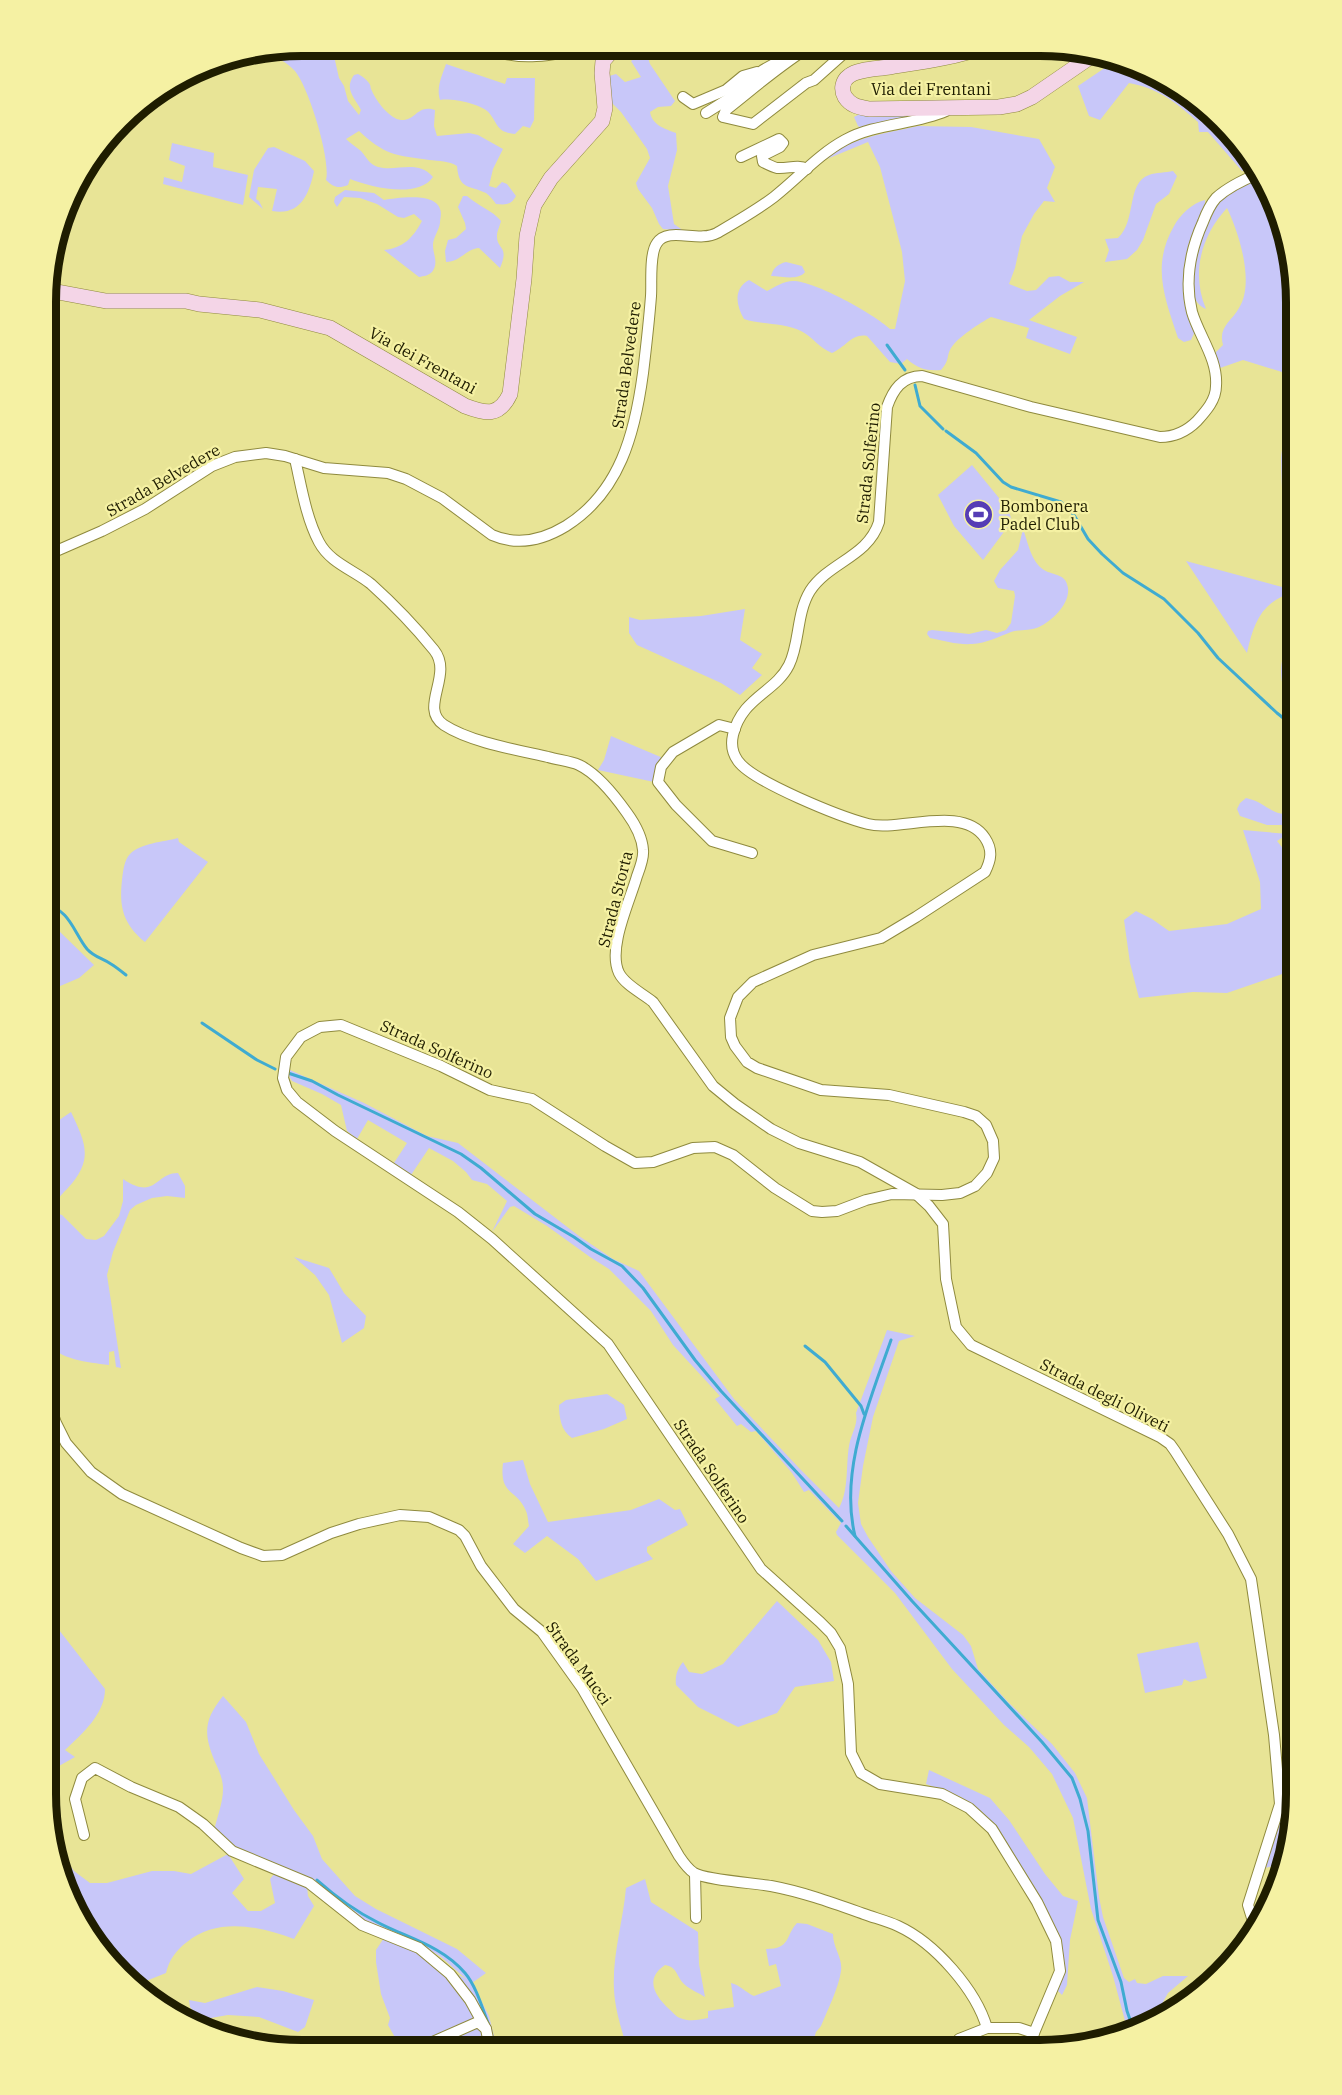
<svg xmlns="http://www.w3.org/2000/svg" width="1342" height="2095" font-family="'IBM Plex Serif',serif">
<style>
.green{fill:#c8c7f9}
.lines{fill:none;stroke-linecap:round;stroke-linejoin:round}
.stream{stroke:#3fabd1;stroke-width:3}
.minor-casing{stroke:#8f8a3e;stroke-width:12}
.secondary-casing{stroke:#8f8a3e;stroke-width:16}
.minor{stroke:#fff;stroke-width:10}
.secondary{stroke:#f4d5e7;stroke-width:15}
.labels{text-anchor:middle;stroke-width:4.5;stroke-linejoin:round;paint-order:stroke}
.street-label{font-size:16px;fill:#1f1d00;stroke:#f5f1a3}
.poi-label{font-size:16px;fill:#1f1d00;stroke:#f5f1a3;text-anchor:start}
.rim{fill:none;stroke:#1f1d00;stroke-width:8}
</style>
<rect width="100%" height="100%" fill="#e8e496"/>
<!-- green -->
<g class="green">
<path d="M302 45H324L334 56 339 78 344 86 348 101 359 115 361 110C354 97 344 89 354 75L358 74C362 76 366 79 369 83 372 88 369 85 372 91 376 101 390 119 401 120 416 121 417 104 435 110L434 126 437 136 469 133 478 135 503 149 493 169 489 186 496 188 502 182 507 184 516 196C511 205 506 205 496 204 494 201 490 196 486 193 469 185 459 190 457 166 449 161 439 161 429 160 394 155 385 155 359 131L346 139C350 143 356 147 361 151 367 158 369 164 378 167 397 172 418 159 433 177 418 199 370 187 350 179L348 185C338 189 333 187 326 180 331 160 309 88 295 71 288 63 277 58 268 52Z"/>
<path d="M485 46H554L555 48C527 53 513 52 485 46Z"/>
<path d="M636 46H644L650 64 675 101 671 106 658 107 650 112C652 125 665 129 676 133L677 150 668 186 674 224 684 231 663 229 659 224 652 208 638 189 636 183 650 158 647 149 621 112 608 99 606 77 616 74 625 82 641 77 631 61 634 59 628 50Z"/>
<path d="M1118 59C1174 74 1228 118 1257 167L1242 171 1208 132H1199L1198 122C1175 102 1160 89 1129 83L1100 120 1089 116 1078 86Z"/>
<path d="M446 64 505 84 507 78H535L534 120 530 128 523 126 515 134C497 132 499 126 490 114 483 104 452 98 440 100 436 87 442 76 446 64Z"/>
<polygon points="862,113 930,115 863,129 858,126 854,117"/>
<path d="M918 126 971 127 1039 139 1055 167 1047 188 1055 202 1044 201 1034 214 1022 236 1015 268 1009 284 1027 291 1036 290 1049 277 1059 276 1070 282H1084L1060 296 1029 320 1077 337 1070 354 1026 338 1029 328 991 317C980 323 958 337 951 348 946 357 950 360 941 370 927 371 918 369 907 359L901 364 890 362 867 336C852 333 845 348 832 353 819 348 813 337 801 331 783 322 762 325 744 319 736 305 733 289 749 280L767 291C775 287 784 281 793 281 815 281 874 314 890 329H895L905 281 902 252 880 167 868 142 827 159C848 137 889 133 918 126Z"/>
<polygon points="172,143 214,153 213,167 248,175 243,205 163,184 164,177 182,182 185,166 169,160"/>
<path d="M274 147 305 161 314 171C309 195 300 216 272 211L277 189 258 187 256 199 259 201 263 209 249 197 254 170 268 148Z"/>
<path d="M1173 171 1177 176 1169 194 1156 204 1143 240 1137 250 1127 259 1105 262 1109 250 1105 239 1118 238C1137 220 1126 183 1149 175 1156 172 1166 173 1173 171Z"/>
<path d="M1253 178 1280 217 1297 302V358L1294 367 1282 372 1243 360 1220 368 1216 358V352L1223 345C1218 327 1231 322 1239 308 1255 283 1239 233 1227 208 1201 236 1191 273 1206 309 1175 298 1202 219 1219 201 1228 192 1242 184 1253 178Z"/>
<path d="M345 190 374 193 384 200C397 198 435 192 440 209 442 213 440 219 440 223 439 230 433 238 433 245 433 255 439 263 432 272 428 276 424 276 419 277L384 250C403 248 413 238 422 221L414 214 404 218 398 217 377 204 360 198 344 197 337 207 334 202 335 197Z"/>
<path d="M463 196H467C478 206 492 210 501 221 500 225 497 232 497 235 496 250 510 245 500 268L479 248C466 249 460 262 446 262L445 251 448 240 456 238 466 229 465 223 458 207Z"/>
<path d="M1205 200C1206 215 1194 229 1189 243 1180 273 1185 302 1195 331L1191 340 1184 342 1178 338C1165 298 1151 266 1174 226 1180 215 1192 203 1205 200Z"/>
<path d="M786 262 802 266 805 272C798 281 782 276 771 276 773 268 778 264 786 262Z"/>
<path d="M1297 416V524L1283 520C1286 509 1282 500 1282 488 1281 455 1278 446 1297 416Z"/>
<polygon points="972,465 1008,509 1012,521 983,560 954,526 938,495"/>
<path d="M1023 529C1028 542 1031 562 1044 570 1054 576 1066 573 1068 588 1070 604 1052 621 1039 627 1031 631 1020 629 1011 632 998 637 987 643 972 644 958 645 944 641 930 638L927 634 928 631 932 630 969 634 986 630 997 633 1006 630 1011 623 1015 596 1014 591 998 588 994 581 1000 570 1018 550Z"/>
<path d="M1186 561 1297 591V592C1263 599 1254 621 1247 653Z"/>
<polygon points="745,609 740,640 762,654 752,668 762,675 740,695 721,683 637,645 629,633 629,617 640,620 701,616"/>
<path d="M1284 651 1291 661 1297 663V705C1279 691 1279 672 1284 651Z"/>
<polygon points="611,736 663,758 654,782 598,770 604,760"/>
<path d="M1246 798C1269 803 1269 817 1297 814V825H1267L1240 816 1237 809 1240 803Z"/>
<polygon points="1243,830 1288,834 1277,841 1297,866 1297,969 1227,993 1193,992 1139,998 1130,963 1124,920 1136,911 1152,919 1169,931 1227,924 1261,909 1260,882"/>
<path d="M178 838 179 842 208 862 145 942C123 924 119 907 122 880 123 872 124 860 130 854 141 843 163 842 178 838Z"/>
<polygon points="46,925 58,930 94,965 79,978 46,992"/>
<polygon points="46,1030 59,1052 47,1058 60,1074 46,1073"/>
<path d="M290 1070 364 1103 427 1136 458 1143 579 1236 613 1259 639 1271 734 1399 800 1469 839 1508C850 1488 845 1462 850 1441 853 1431 858 1423 856 1413L887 1330 915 1336 899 1341 873 1417 863 1466 858 1503 861 1524 868 1537 891 1571 915 1598 963 1635 971 1646 978 1669 1008 1702 1052 1744 1075 1773 1087 1798 1099 1897 1103 1917 1124 1978 1129 1982 1135 1979 1137 1983 1146 1984 1163 1976H1188L1168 1993 1157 2013 1159 2018 1139 2030 1128 2032 1113 1976 1091 1909 1073 1818 1052 1774 1029 1747 1004 1725 952 1669 895 1593 837 1535 836 1532 841 1523 809 1490 804 1492 792 1473 756 1431 751 1432 741 1424 737 1426 715 1399 720 1396 673 1345 651 1311 609 1269 590 1257 547 1226 514 1206 510 1207 492 1232 507 1201 487 1184 472 1180 466 1172 453 1161 429 1148 411 1175 394 1163 407 1143 368 1120 357 1139 347 1131 341 1105 322 1094 292 1081 289 1076Z"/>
<path d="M71 1112C86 1144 94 1160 67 1189 60 1196 54 1202 52 1212L62 1215 86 1239 96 1240 104 1236 119 1216 123 1201V1179C156 1201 155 1173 178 1173L185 1186V1198L167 1196 152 1198 136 1205 130 1210 113 1252 107 1275 121 1368 116 1367 114 1351 109 1352V1365C87 1362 60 1360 46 1342V1129Z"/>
<polygon points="294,1257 329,1268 344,1293 366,1316 364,1328 342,1343 329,1295 315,1275"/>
<path d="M607 1394 624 1405 627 1419 604 1429 572 1438C561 1431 559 1417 559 1405L566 1400Z"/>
<path d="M523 1460 530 1484 548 1522 631 1510 659 1499 675 1510 680 1509 688 1525 647 1547V1552L653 1559 596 1581 578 1559 547 1536 525 1553 513 1544 529 1526C528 1522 528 1515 526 1511 517 1489 499 1496 503 1463Z"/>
<path d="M777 1601 818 1640 831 1662 834 1681 795 1687 777 1713 738 1727 698 1707 676 1685C675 1676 677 1669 683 1662L689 1672 702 1674 723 1664Z"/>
<path d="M45 1612 105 1689C105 1714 82 1734 65 1750L75 1757 50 1771 47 1786V1804L52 1827 62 1854 74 1871 90 1883H107L152 1871H174L191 1874 228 1854 244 1879 232 1893 248 1911H261L275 1903 270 1879 275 1873 307 1886 308 1896 314 1906 294 1939C260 1926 217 1917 187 1942 176 1950 169 1960 166 1973L141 1983 135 1987 98 1950 65 1892 45 1793Z"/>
<polygon points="1198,1642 1207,1678 1190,1682 1184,1679 1182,1685 1145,1693 1137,1654"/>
<path d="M223 1696 246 1722 259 1754 294 1810 313 1836 322 1859 355 1896 376 1909 457 1949 486 1973 472 1983 489 2016 497 2048H423L465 2023 410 2048H401L388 2025 390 2018 381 1994 376 1962V1950L384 1938 396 1940 466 1979 441 1957 418 1943 377 1927 358 1917 332 1897 246 1855 214 1831C217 1817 223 1803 223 1789 223 1779 219 1770 215 1762 203 1733 204 1720 223 1696Z"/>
<polygon points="929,1770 990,1798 1009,1820 1045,1874 1063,1896 1078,1901 1070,1940 1067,1985 1062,1995 1054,1987 1057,1940 997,1831 981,1811 961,1797 926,1784"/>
<polygon points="1282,1803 1296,1803 1286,1863 1265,1868"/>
<path d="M645 1879 651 1902 698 1932 699 1964 705 1997C699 1993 687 1988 683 1983 676 1975 677 1967 665 1965 644 1979 655 1996 669 2009 673 2012 675 2016 680 2018 689 2022 699 2020 708 2018V2011L734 2007 731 1983C740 1985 745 1992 754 1996L781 1986 776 1964 769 1966 766 1949C791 1949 785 1936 797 1923L807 1924 833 1934C833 1948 843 1958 841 1971 839 1987 827 2011 821 2026L816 2032 811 2049H627C622 2030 615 2010 614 1990 612 1956 623 1922 626 1888Z"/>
<polygon points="257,1987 283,1991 314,2000 305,2027 298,2032 259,2017 228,2015 205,2019 196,2014 190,2007 189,2000 205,2003"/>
</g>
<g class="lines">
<!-- stream -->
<g class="stream">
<polyline points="887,345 905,370"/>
<polyline points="915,385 920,406 943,429"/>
<polyline points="946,431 976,453 1003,482 1011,487 1061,502 1074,515 1088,539 1102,554 1123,573 1164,599 1198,633 1218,658 1277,713 1297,729"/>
<path d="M46 906C69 908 74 933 87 949 94 957 102 958 111 964 116 967 121 971 126 975"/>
<polyline points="202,1023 257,1060 275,1069"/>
<polyline points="288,1073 312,1081 338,1095 461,1154 481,1168 535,1214 574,1237 591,1249 622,1266 643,1288 695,1360 721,1391 842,1521"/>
<polyline points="805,1346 825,1362 861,1406 864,1414"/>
<polyline points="846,1526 912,1601 1042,1742 1072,1778 1080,1799 1088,1831 1098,1920 1121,1982 1127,2011 1134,2031"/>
<path d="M855 1536C839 1470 870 1401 891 1340"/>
<path d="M317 1880C335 1896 355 1911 377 1922 407 1938 441 1945 465 1973 476 1986 482 2007 488 2023"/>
<polyline points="493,2038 496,2048"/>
</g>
<defs>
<g id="minor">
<path d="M471 45C493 51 514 58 536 56 562 55 585 45 611 50"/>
<path d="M811 46C781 64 754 88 726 110L723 117 753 124 806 83 814 80 851 47"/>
<polyline points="683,97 693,104 726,90 743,76 757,72"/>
<polyline points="706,113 733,96 763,70 781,60"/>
<path d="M741 157 779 139 783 143 780 147 762 156 763 162C767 164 773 167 777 168 788 169 797 164 807 169"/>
<path d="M295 459C301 485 306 518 319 542 330 563 354 570 371 584 391 602 417 629 434 650 454 675 418 708 444 725 470 742 517 750 548 757 558 760 570 761 579 765 598 774 615 796 627 813 635 824 642 836 643 850 644 858 640 868 637 876 630 901 607 948 619 973 625 985 642 993 653 1002L713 1086 735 1104 771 1129 799 1143 860 1162 915 1193 929 1206 943 1224 946 1279 956 1327 971 1345 1160 1437 1170 1444 1175 1451 1228 1534 1251 1579 1274 1735 1280 1804 1248 1905 1256 1931"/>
<path d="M47 555 102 531 145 509 212 466 235 457 266 453 285 456 324 468 388 473 406 479 442 498 492 535C517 546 543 540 566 526 620 492 635 433 643 373 646 348 649 322 651 296 652 283 649 254 657 243 668 226 699 243 717 233 736 222 757 210 774 197 798 178 819 154 845 140 876 123 914 125 946 111"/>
<polyline points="735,729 719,725 673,752 661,767 658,782 676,805 712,841 752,853"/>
<path d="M46 1365 52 1412 56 1423 66 1443 91 1472 122 1494 241 1548 263 1556 282 1555 331 1533 359 1524 400 1515 429 1517 459 1530 465 1536 481 1566 514 1609 542 1632 582 1688 679 1856C683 1862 688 1869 694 1873 706 1880 754 1883 771 1886 803 1892 833 1903 864 1914 875 1918 887 1921 898 1926 935 1943 976 1990 987 2028"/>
<polyline points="84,1835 75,1799 82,1778 95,1768 131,1787 179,1807 203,1824 232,1851 309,1883 362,1925 419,1948 450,1974 470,2000 486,2029"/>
<polyline points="695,1874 696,1918"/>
<polyline points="419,2048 478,2022 486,2029 490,2048"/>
<polyline points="954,2050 959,2039 987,2028 1019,2028 1034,2033"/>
<path d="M1029 2050 1034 2033 1060 1971 1056 1941 1037 1902 992 1829 969 1808 942 1794 880 1784 861 1773 851 1753 848 1684 840 1648 831 1633 820 1622 761 1569 608 1344 492 1239 458 1212 335 1131 297 1102 287 1090 283 1078 286 1057 301 1037 320 1027 341 1025 441 1066 490 1090 532 1099 605 1146 635 1163 653 1162 693 1148 715 1147 733 1155 775 1188 812 1211 822 1212 837 1211 866 1200 892 1194 942 1195 960 1193 975 1186 987 1173 994 1158 993 1141 986 1125 976 1116 964 1112 889 1095 821 1090 757 1068 747 1062 735 1046 731 1037 730 1018 738 997 753 982 813 955 881 938 916 917 985 872C991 860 993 850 985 838 963 804 899 832 868 824 841 817 753 782 738 761 732 753 731 744 733 735 742 697 775 693 789 665 800 643 796 614 810 591 829 562 868 557 879 522L887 407C893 390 902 376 922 376L1031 407 1160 437C1175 437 1186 432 1197 421 1206 411 1216 400 1216 386 1218 359 1199 336 1192 312 1184 280 1190 251 1203 222 1206 214 1210 205 1216 198 1228 187 1245 179 1260 173"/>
</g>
<g id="secondary">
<path d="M983 47C954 58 920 62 889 67 877 69 858 69 849 76 842 81 841 90 845 97 851 106 859 107 869 109L999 107 1017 104 1032 97 1096 53"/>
<path d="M47 290 106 301H186L199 304 260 310 330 328 465 406C486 414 499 417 510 394L524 279 527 236 534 205 551 178 602 121 605 108 602 73 603 61 616 46"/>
</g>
</defs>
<!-- minor casing -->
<use href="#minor" class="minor-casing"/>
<!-- secondary casing -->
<use href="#secondary" class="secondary-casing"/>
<!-- minor -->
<use href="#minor" class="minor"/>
<!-- secondary -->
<use href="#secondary" class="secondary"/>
</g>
<!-- icons -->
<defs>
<symbol id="stadium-disc" viewBox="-11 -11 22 22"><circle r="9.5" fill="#553db5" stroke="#f5f1a3"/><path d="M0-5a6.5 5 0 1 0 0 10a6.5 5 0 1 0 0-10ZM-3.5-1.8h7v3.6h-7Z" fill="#fff"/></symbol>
</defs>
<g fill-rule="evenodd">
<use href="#stadium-disc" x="962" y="498" width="33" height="33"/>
</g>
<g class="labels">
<!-- street labels -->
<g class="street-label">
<text x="931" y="95">Via dei Frentani</text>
<text transform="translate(423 360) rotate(29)" y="6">Via dei Frentani</text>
<text transform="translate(626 365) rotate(-82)" y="6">Strada Belvedere</text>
<text transform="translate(868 463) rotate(-84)" y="6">Strada Solferino</text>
<text transform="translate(163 480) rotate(-30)" y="6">Strada Belvedere</text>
<text transform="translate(615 899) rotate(-76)" y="6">Strada Storta</text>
<text transform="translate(437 1049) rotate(24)" y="6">Strada Solferino</text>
<text transform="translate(1105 1395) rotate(27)" y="6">Strada degli Oliveti</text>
<text transform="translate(712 1471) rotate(56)" y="6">Strada Solferino</text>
<text transform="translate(579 1663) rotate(54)" y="6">Strada Mucci</text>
</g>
<!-- poi labels -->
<g class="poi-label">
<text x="1000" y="512">Bombonera<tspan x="1000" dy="18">Padel Club</tspan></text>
</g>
</g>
<!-- crop -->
<path d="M0 0H1342V2095H0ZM302 56H1040A246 246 0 0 1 1286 302V1794A246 246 0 0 1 1040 2040H302A246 246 0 0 1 56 1794V302A246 246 0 0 1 302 56Z" fill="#f5f1a3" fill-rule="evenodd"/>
<path class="rim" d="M302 56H1040A246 246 0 0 1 1286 302V1794A246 246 0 0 1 1040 2040H302A246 246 0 0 1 56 1794V302A246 246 0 0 1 302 56Z"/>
</svg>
